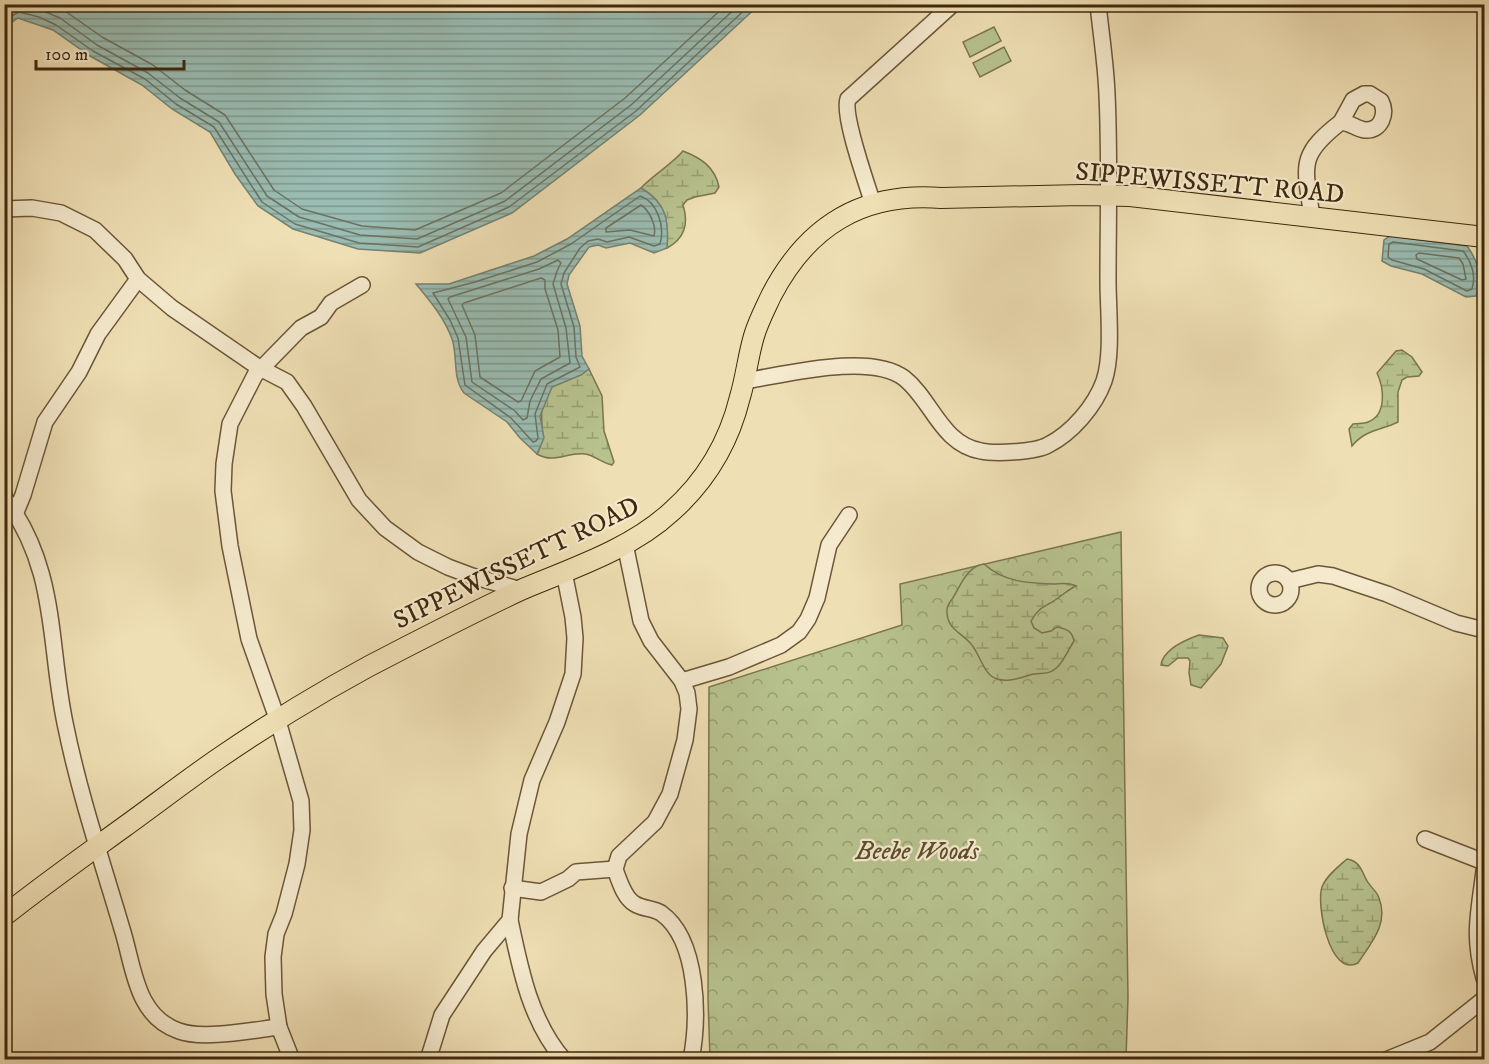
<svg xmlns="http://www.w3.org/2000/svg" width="1489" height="1064" font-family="'IM FELL DW Pica',serif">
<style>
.forest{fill:url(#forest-crowns);stroke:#7b754e;stroke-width:1.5}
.wetland{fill:url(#wetland-marsh);stroke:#7b754e;stroke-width:1.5}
.pitch{fill:#b7c28e;stroke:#7b754e;stroke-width:1.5}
.water{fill:url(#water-rules);stroke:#768170;stroke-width:1.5}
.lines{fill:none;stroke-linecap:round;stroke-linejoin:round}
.shore{stroke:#6c7260;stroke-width:1.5}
.minor-casing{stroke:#6b5637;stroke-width:18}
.major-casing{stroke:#3f280d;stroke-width:22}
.minor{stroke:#f5eace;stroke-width:15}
.major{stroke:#efdfb4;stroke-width:20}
.labels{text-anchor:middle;stroke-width:4.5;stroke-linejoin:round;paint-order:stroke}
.street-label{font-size:26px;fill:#3f280d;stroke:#f5eace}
.park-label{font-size:26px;font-style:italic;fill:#5d4e2d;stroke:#f5eace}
</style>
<defs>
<pattern id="forest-crowns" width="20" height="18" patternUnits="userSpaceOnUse" patternTransform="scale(1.5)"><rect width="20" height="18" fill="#b7c28e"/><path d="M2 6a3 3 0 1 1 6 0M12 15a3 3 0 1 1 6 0" fill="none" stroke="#969e72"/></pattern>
<pattern id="wetland-marsh" width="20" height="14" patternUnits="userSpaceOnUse" patternTransform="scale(1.5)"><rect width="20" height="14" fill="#b7c28e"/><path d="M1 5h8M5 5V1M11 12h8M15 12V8" fill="none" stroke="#969e72"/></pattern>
<pattern id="water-rules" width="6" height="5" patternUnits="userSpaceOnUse" patternTransform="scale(1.5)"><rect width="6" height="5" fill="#9abcb2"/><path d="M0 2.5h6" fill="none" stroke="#7f998f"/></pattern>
</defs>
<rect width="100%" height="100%" fill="#efdfb4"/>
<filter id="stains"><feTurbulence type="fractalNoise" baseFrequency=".00333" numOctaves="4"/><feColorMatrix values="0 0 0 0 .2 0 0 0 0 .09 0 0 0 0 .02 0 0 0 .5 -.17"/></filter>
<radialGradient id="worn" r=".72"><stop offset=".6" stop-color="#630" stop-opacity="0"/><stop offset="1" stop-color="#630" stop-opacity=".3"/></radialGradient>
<!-- forest -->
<polygon class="forest" points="1121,532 1128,997 1126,1059 710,1059 708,999 709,687 902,625 900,584"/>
<!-- wetland -->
<g class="wetland">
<path d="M683 151C701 158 715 167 719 187L715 193 695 197 687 200 683 205C689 224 684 239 667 248 669 222 666 203 641 188 654 174 670 166 683 151Z"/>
<path d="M1402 350 1412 357 1422 372 1419 376 1407 377 1402 380 1398 392V422C1380 431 1366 429 1352 446L1349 429 1353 424C1358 423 1364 424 1368 422 1387 415 1384 388 1377 373L1396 351Z"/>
<path d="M589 369 602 396 604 431 614 462 612 465C602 463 594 455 585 454 567 452 554 464 537 454 550 432 532 408 551 388 560 378 578 376 589 369Z"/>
<path d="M984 564C1004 582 1027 583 1052 584 1061 584 1068 582 1076 586 1069 589 1064 594 1058 598 1046 607 1039 606 1031 621L1034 628 1042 633 1051 631 1057 627C1067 629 1072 631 1074 641 1068 650 1062 666 1052 671 1048 674 1040 673 1034 674 1021 677 1003 686 990 675 981 666 979 653 971 644 962 633 947 629 947 612 946 605 951 602 954 596 961 584 968 566 984 564Z"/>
<path d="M1199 635 1223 638 1228 646 1221 664 1201 688 1191 685 1189 673 1190 661 1188 658H1178L1168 666 1161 665C1163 649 1185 640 1199 635Z"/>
<path d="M1347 859C1359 861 1361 869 1366 879 1369 886 1377 891 1379 898 1389 924 1371 943 1358 963 1329 978 1316 903 1322 887 1326 876 1339 866 1347 859Z"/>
</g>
<!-- pitch -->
<g class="pitch">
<polygon points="994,27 1001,41 970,57 963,42"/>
<polygon points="1004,47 1011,61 980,77 973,63"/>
</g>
<!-- water -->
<g class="water">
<polygon points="5,4 759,4 759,5 640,115 512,213 420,253 358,249 293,229 258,206 235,174 210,132 172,109 142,85 90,56 53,30 18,18 5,27"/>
<path d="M641 188C667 203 669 221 667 248L654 253 630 243 606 248 598 245 589 247 569 275 567 284 580 326 582 356 589 369 581 375 552 387 540 416 544 438 537 454 520 438 507 422 464 393C452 378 458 356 452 339 444 317 430 301 416 284H449L534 256 567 239Z"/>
<path d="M1390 236 1467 246C1478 261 1484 278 1476 296L1466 297 1422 274 1391 266 1382 261 1384 240Z"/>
</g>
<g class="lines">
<!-- shore -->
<g class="shore">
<polyline points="19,4 41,10 60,18 97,45 148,73 180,98 219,122 267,196 299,217 360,235 417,239 505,201 631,105 740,4"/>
<polyline points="51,4 65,11 102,37 153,65 185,90 225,115 274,190 302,209 362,226 415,230 501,193 625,98 727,4"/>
<polyline points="4,20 19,12 39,17 56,25 93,51 145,79 176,104 214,127 262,202 295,224 359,243 418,247 509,207 636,111 751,4"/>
<path d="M640 196C658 202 665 227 660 244L654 246 629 237 607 242 598 239 588 241 580 248 564 273 561 284 574 327 576 357 580 367 547 384 535 414 538 438 536 441 533 442 511 418 465 385 458 338 450 320 433 293 475 282 537 262 571 244Z"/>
<path d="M641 205C649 210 657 226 654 236L630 230 606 232V228Z"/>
<path d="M1393 242 1463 251C1472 262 1476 276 1472 289L1467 291 1424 269 1392 260 1388 257 1389 244Z"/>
<polygon points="1419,253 1459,258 1463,264 1466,279 1462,280 1417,259 1416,255"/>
<polygon points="558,260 561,263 557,271 553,284 566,328 570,363 541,379 530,401 527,418 523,420 515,411 472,382 466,337 448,299 450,297 539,269"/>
<polygon points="541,278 545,280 545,289 558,330 560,357 535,371 521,401 518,402 480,377 475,335 462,305 464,303"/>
</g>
<defs>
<g id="minor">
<path d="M1364 94H1370L1381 101C1387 113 1382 131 1365 130 1357 129 1351 123 1341 122L1353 100Z"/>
<path d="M873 204C867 184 842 115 848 99L953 4"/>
<polyline points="4,209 32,208 61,213 95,230 125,259 138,279 172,308 258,367 287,382 304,406 359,500 385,528 418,552 448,567 472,576 521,590"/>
<path d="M1312 217C1305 166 1297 156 1341 122"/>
<path d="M744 381C784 375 870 352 904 378 932 400 941 444 981 451 995 454 1036 452 1048 445 1072 433 1095 406 1104 381 1113 355 1108 309 1108 281 1108 219 1110 157 1107 95 1106 65 1101 34 1098 4"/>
<path d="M4 497C58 569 48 641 65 723 79 793 102 861 122 929 134 966 135 1016 179 1031 203 1040 253 1030 279 1027"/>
<polyline points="16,512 23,495 45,422 79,372 98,334 138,279"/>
<path d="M625 544 641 621 651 641 682 681 687 693 689 709 685 740 670 794 655 822 619 856 615 869C619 880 624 898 635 904 643 909 653 908 661 913 699 940 699 1019 691 1060"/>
<circle cx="1275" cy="589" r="16"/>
<polyline points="1289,581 1318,574 1333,576 1387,594 1456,623 1484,630"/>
<polyline points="682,681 729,667 781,645 799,632 808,619 817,598 829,545 849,515"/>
<polyline points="1425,839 1484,862"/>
<path d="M1484 871C1479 913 1472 935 1484 978"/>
<polyline points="512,888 541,892 568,879 576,872 615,869"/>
<path d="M510 920C520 968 530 1021 564 1060"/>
<polyline points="292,1060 279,1027 274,994 273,957 276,934 284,914 297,864 302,830 301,801 278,721 249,639 230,546 223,491 224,464 230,424 255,375 301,328 321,317 331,303 362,285"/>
<polyline points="428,1060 442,1015 484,951 510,920 519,834 532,780 557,722 573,674 575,638 573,617 564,572"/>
<polyline points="1386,1060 1430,1042 1484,999"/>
</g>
<path id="major" d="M4 916C43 885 84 856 124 827 156 804 187 780 219 758 279 717 342 679 406 647 445 627 484 607 523 589 573 568 631 549 671 512 706 481 729 442 740 397 746 377 748 356 754 336 758 322 765 309 771 296 807 226 862 192 941 198L1082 195 1130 196 1484 237"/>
</defs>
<!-- minor casing -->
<use href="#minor" class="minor-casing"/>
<!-- major casing -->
<use href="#major" class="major-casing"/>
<!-- minor -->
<use href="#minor" class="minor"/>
<!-- major -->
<use href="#major" class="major"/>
</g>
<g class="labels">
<!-- street labels -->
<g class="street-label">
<text transform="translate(1210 182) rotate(5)" y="9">SIPPEWISSETT ROAD</text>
<text transform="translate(516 562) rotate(-26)" y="9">SIPPEWISSETT ROAD</text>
</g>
<!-- park labels -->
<g class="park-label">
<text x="917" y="859">Beebe Woods</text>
</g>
</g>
<!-- margin -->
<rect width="1489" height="1064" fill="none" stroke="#efdfb4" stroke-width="24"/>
<rect x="6" y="6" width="1477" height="1052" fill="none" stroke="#3f280d" stroke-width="3"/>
<rect x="12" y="12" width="1465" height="1040" fill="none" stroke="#3f280d" stroke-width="1.5"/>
<!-- scale -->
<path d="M36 60v9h148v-9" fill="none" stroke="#3f280d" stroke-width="3"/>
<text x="45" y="60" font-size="18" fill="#3f280d" stroke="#f5eace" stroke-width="4.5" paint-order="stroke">100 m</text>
<rect width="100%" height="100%" filter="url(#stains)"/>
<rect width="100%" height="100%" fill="url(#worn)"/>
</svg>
